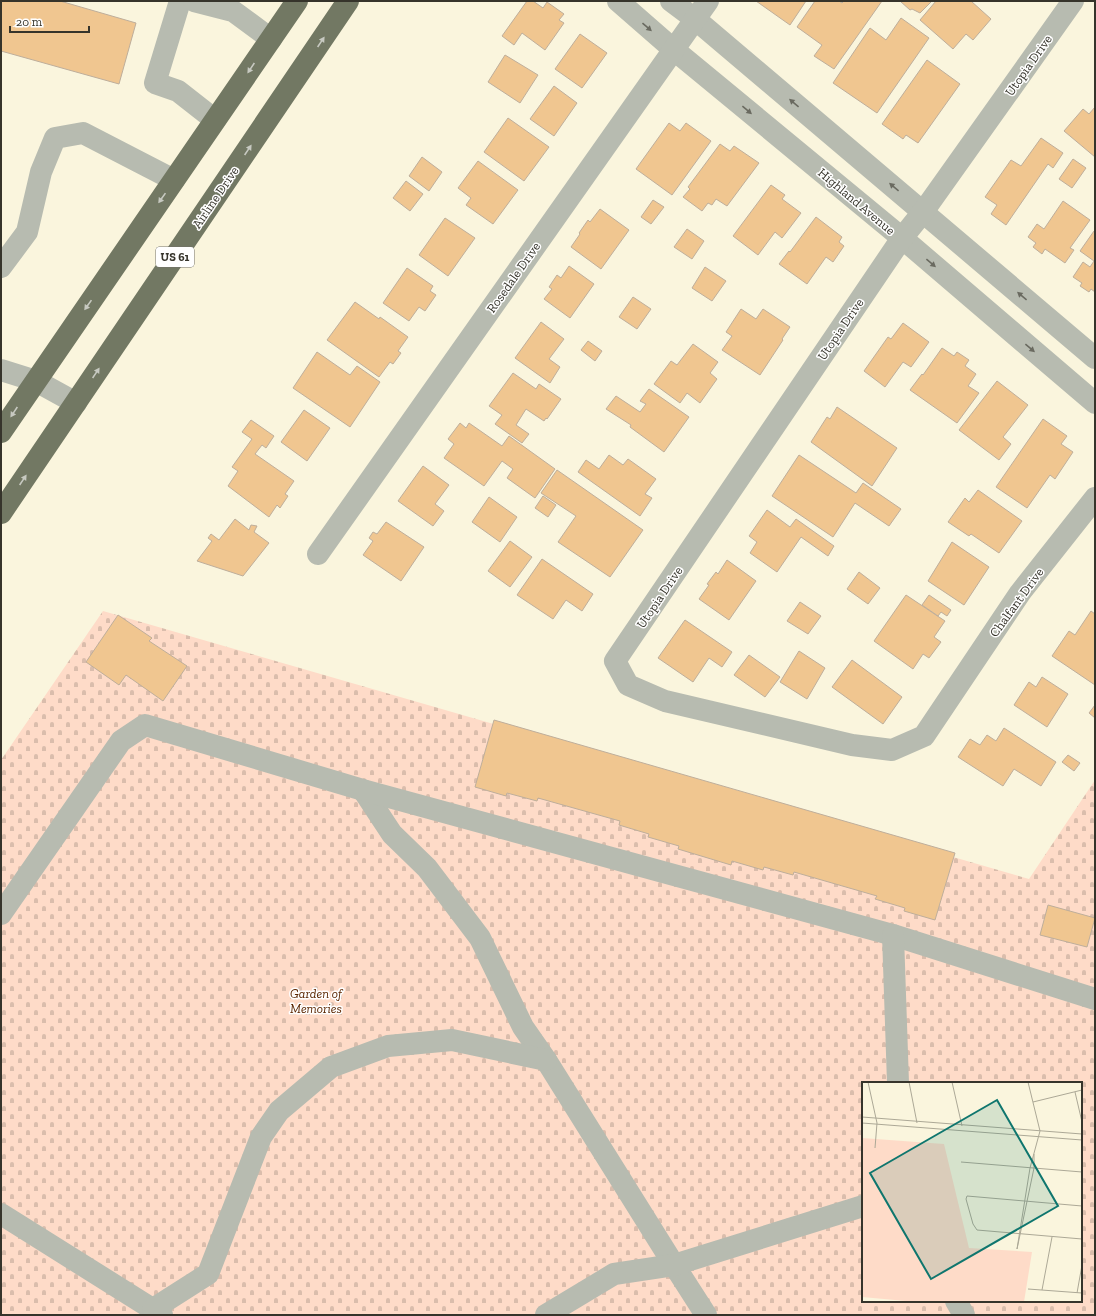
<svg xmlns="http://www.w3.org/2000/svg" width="1096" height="1316" font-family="'Zilla Slab',serif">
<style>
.cemetery{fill:url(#cemetery-stones);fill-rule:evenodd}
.building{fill:#f0c690;stroke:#beae9b}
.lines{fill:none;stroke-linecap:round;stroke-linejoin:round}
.minor{stroke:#b7bbb0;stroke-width:22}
.highway{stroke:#727863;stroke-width:22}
.oneway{fill:#6a6a60}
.oneway2{fill:#c7c9c1}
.labels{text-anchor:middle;stroke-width:3;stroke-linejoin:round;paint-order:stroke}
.shield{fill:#fff;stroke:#72716b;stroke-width:1}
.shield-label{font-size:12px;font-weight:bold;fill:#36342b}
.street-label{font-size:13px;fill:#36342b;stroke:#fff}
.park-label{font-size:13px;font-style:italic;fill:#5b2600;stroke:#fff}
.inset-road{fill:none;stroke:#aca896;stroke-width:1}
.view{fill:#0f766e;fill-opacity:0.15;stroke:#0f766e;stroke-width:2}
.inset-edge{fill:none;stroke:#36342b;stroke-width:2}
</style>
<defs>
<pattern id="cemetery-stones" width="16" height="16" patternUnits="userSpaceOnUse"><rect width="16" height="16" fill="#fedbc8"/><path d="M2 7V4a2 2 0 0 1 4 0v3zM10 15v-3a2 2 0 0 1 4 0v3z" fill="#dabdac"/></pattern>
</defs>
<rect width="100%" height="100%" fill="#faf5dd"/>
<!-- cemetery -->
<path class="cemetery" d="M103 611 1029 879 1095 780V1315H1V760ZM863 1083H1081V1301H863Z"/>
<!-- building -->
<g class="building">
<polygon points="1,1 60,1 136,23 119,84 1,51"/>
<polygon points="527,1 533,1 543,8 547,2 564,14 559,20 564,23 545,50 522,33 514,45 502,36"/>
<polygon points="756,1 806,1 790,25"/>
<polygon points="815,1 839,1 842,3 844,1 882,1 834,69 814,56 822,45 797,27"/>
<polygon points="900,1 932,1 920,13 912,9 910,10"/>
<polygon points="936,1 971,1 991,19 973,40 966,34 953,49 920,20"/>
<polygon points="901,18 929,38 877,113 833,83 870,28 886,40"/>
<polygon points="580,34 607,53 582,88 555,69"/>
<polygon points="505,55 538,75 520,103 488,82"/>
<polygon points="927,60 960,84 918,143 906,135 903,139 882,124"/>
<polygon points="554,86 577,103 554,136 530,119"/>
<polygon points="1095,107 1095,157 1064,131 1083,109 1089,114"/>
<polygon points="508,118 549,147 524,181 484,152"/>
<polygon points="669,123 680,131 686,123 711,141 672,195 636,169"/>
<polygon points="1041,138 1063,153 1053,168 1048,164 1006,225 991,214 997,205 985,197 1011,160 1021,166"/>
<polygon points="720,144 730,151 734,146 759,163 727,206 716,199 712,205 708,203 702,211 683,197 690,189 688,187"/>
<polygon points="422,157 442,172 429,191 409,176"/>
<polygon points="1073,159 1086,168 1072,188 1059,179"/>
<polygon points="478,161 518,190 493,224 466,205 471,198 458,188"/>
<polygon points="406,181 423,194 410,211 393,198"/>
<polygon points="771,185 785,195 782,199 801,213 782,238 775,232 758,255 733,236"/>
<polygon points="653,200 664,207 651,224 641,217"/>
<polygon points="1063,201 1090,220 1070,248 1074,250 1065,263 1045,249 1042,254 1033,247 1036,243 1028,237 1037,224 1044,229"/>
<polygon points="600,209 629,230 601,269 571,247 580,234 579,233 588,220 590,222"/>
<polygon points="816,217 842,237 839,242 844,246 833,262 826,257 807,284 779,264 789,251 790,252"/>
<polygon points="445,218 475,238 448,276 419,255"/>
<polygon points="687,229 704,241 692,259 674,247"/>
<polygon points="1094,231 1095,232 1095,292 1091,289 1089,292 1080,286 1082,283 1073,277 1083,262 1090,267 1094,261 1080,251"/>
<polygon points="569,266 594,284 570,318 544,299 552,289 549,287 557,275 561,278"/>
<polygon points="705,267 726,281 712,301 692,288"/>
<polygon points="407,268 433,286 430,291 436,295 425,311 419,307 409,321 383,303"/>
<polygon points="633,297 651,309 637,329 619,317"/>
<polygon points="355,302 379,319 380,317 408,337 398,351 401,353 393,364 390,362 379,377 327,340"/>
<polygon points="741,309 756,319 763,309 790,327 782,339 783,340 760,375 722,350 732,336 726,332"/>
<polygon points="541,322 564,339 549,359 560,367 550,383 515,358"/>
<polygon points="903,323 929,342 911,367 903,362 885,387 864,371 888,337 891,339"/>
<polygon points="588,341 602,351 595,361 581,350"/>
<polygon points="693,344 718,362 710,373 717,379 700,403 687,393 680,403 654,384 671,361 677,365"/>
<polygon points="942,348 954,356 957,352 969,360 965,366 976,374 968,386 979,393 957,423 910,390 922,374 923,375"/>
<polygon points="317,352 350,375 357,366 380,382 350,427 293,388"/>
<polygon points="513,373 536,389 539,384 561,399 547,419 546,418 544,421 526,409 516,425 529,434 522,443 495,424 502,415 489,406"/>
<polygon points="997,381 1028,405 1003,437 1011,444 999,460 959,430"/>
<polygon points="649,389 689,417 664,452 630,427 631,425 606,409 616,396 640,412 646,404 640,401"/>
<polygon points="837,407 897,448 872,486 811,442 827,417 830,419"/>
<polygon points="304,410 330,428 307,461 281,442"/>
<polygon points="1043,419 1067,436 1061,444 1073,452 1055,479 1050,475 1027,508 996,487"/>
<polygon points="251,420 274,436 266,448 262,445 255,454 294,481 285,494 288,496 280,508 277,505 269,517 228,486 238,471 232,467 252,439 242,432"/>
<polygon points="460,423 466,428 469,423 502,446 509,436 555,469 535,498 507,478 513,469 502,461 484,486 444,458 454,444 448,439"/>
<polygon points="609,455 623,465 628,459 656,479 645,494 652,498 640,516 578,472 586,460 599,469"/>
<polygon points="799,455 856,493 863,483 901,509 889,526 855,503 833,537 772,496"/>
<polygon points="423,466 449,485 435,504 444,511 433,526 398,501"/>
<polygon points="557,470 643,530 610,577 558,542 576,516 541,493"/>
<polygon points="978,490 1022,521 999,553 971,534 969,536 948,522 965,498 969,502"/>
<polygon points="543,496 556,505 548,517 535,508"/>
<polygon points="489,497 517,517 500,542 472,522"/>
<polygon points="767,510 790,527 796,519 834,546 828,556 801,537 777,572 750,553 757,542 749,536"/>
<polygon points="235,519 249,530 251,525 257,526 254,532 269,543 243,576 197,561 212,541 208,538 211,534 219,540"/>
<polygon points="386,522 424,547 401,581 363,555 373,541 369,538 373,532 377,534"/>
<polygon points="510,541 532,557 510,587 488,571"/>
<polygon points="952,542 989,567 964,605 928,581"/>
<polygon points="542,559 593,594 582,611 566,600 553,619 517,595"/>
<polygon points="727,560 756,581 729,620 699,599 709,585 707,584 716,572 718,574"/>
<polygon points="859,572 880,588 868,604 847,589"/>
<polygon points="906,595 945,621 934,637 941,642 929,658 923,654 913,669 874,641"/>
<polygon points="929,595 951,610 947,616 941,612 938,616 922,605"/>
<polygon points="800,602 821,616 808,634 787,621"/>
<polygon points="1091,611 1095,614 1095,685 1052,656 1069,631 1075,635"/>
<polygon points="118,615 152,638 149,641 187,666 163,701 126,675 119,685 86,662"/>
<polygon points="685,620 732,652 722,667 709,658 693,682 658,658"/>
<polygon points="799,651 825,668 807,699 780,682"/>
<polygon points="749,655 780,677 765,697 734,675"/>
<polygon points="852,660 902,697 883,724 832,687"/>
<polygon points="1042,677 1068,694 1047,727 1014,705 1029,682 1036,687"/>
<polygon points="1095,705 1095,718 1089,713"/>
<polygon points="494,720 955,853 935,920 904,911 905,908 875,899 877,896 794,872 793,875 764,867 763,870 732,861 731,865 678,849 679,846 648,837 649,834 619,825 620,821 538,798 537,801 507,793 506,796 475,787"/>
<polygon points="1004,728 1056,762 1041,786 1014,769 1003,786 958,757 970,739 980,745 987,735 996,741"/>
<polygon points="1068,755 1080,763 1074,771 1062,762"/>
<polygon points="1048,905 1095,918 1087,947 1040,935"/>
</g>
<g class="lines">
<!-- minor -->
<g class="minor">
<polyline points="180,1 155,83 178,91 215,120"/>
<polyline points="194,1 233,11 271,39"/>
<polyline points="618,1 673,49 902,238 1095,403"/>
<polyline points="671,1 695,19 1095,358"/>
<polyline points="1073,1 923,212 902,238 615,661 628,685 665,701 852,745 892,750 924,736 1020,593 1095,498"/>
<polyline points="1,267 27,232 41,172 55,138 83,133 174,180"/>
<polyline points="1,370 36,381 76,403"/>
<polyline points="318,554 708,1"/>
<polyline points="363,790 392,834 427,868 480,938 523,1027 546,1060 674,1265 706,1315"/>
<polyline points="1,914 121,741 145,725 363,790 893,935 1095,999"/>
<polyline points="893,935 898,1083"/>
<polyline points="1,1214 162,1315"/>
<polyline points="956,1301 964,1315"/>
<polyline points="153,1309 208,1274 261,1137 279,1111 331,1067 388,1046 452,1040 546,1060"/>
<polyline points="546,1315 614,1274 674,1265 863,1206"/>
</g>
<!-- highway -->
<g class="highway">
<polyline points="1,432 297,1"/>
<polyline points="1,513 348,1"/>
</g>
</g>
<!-- one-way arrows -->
<defs><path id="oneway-solid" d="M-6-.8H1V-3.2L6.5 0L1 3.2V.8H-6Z"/></defs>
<g class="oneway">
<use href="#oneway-solid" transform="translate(647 27) rotate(41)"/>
<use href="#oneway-solid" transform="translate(794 103) rotate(-140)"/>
<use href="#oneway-solid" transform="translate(747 110) rotate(40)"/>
<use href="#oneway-solid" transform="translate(894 187) rotate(-140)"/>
<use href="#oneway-solid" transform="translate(931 263) rotate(40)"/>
<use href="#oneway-solid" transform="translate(1022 296) rotate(-140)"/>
<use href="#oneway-solid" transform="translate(1030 348) rotate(40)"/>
</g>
<g class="oneway2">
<use href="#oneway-solid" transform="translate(321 42) rotate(-56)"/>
<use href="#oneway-solid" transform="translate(251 68) rotate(124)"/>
<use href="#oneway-solid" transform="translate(248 150) rotate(-56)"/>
<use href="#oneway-solid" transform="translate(162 198) rotate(125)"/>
<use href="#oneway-solid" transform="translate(88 305) rotate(125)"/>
<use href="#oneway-solid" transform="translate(96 373) rotate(-56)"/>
<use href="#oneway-solid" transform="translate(14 412) rotate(124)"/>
<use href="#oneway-solid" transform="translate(23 480) rotate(-56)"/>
</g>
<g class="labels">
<!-- shield labels -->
<rect class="shield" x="156" y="247" width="38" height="20" rx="3"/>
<g class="shield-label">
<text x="175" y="261">US 61</text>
</g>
<!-- street labels -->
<g class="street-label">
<text transform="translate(1028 65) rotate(-55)" y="5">Utopia Drive</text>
<text transform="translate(215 197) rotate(-56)" y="5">Airline Drive</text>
<text transform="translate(857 201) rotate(40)" y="5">Highland Avenue</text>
<text transform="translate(513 277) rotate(-55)" y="5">Rosedale Drive</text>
<text transform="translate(840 329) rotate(-56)" y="5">Utopia Drive</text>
<text transform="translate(659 597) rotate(-56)" y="5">Utopia Drive</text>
<text transform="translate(1016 602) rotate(-54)" y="5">Chalfant Drive</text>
</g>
<!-- park labels -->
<g class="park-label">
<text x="316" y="998">Garden of<tspan x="316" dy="15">Memories</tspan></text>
</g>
</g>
<!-- overview -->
<g transform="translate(862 1082)">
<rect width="220" height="220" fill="#faf5dd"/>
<path d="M0 56 82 62 107 166 170 170 162 220H55L0 215Z" fill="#fedbc8"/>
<path class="inset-road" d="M6 0 15 41 13 66M47 0 55 41M90 0 100 44M213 10 220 40M171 20 220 8M0 35 220 52M0 41 220 58M99 80 220 90M220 124 105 114 104 117 111 142 115 148 220 157M155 167 168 86 178 49 166 0M155 167 172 86V72M166 207 220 211M180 208 190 155M215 211 220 183"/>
<path class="view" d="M135 18 196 124 69 197 8 91Z"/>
<rect width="220" height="220" class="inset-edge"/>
</g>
<!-- border -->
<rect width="1096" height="1316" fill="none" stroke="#36342b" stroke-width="4"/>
<!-- scale -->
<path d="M10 26v6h79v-6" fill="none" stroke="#36342b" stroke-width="2"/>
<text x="16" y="26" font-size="12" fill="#36342b" stroke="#ffffff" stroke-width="3" paint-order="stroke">20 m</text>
</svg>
